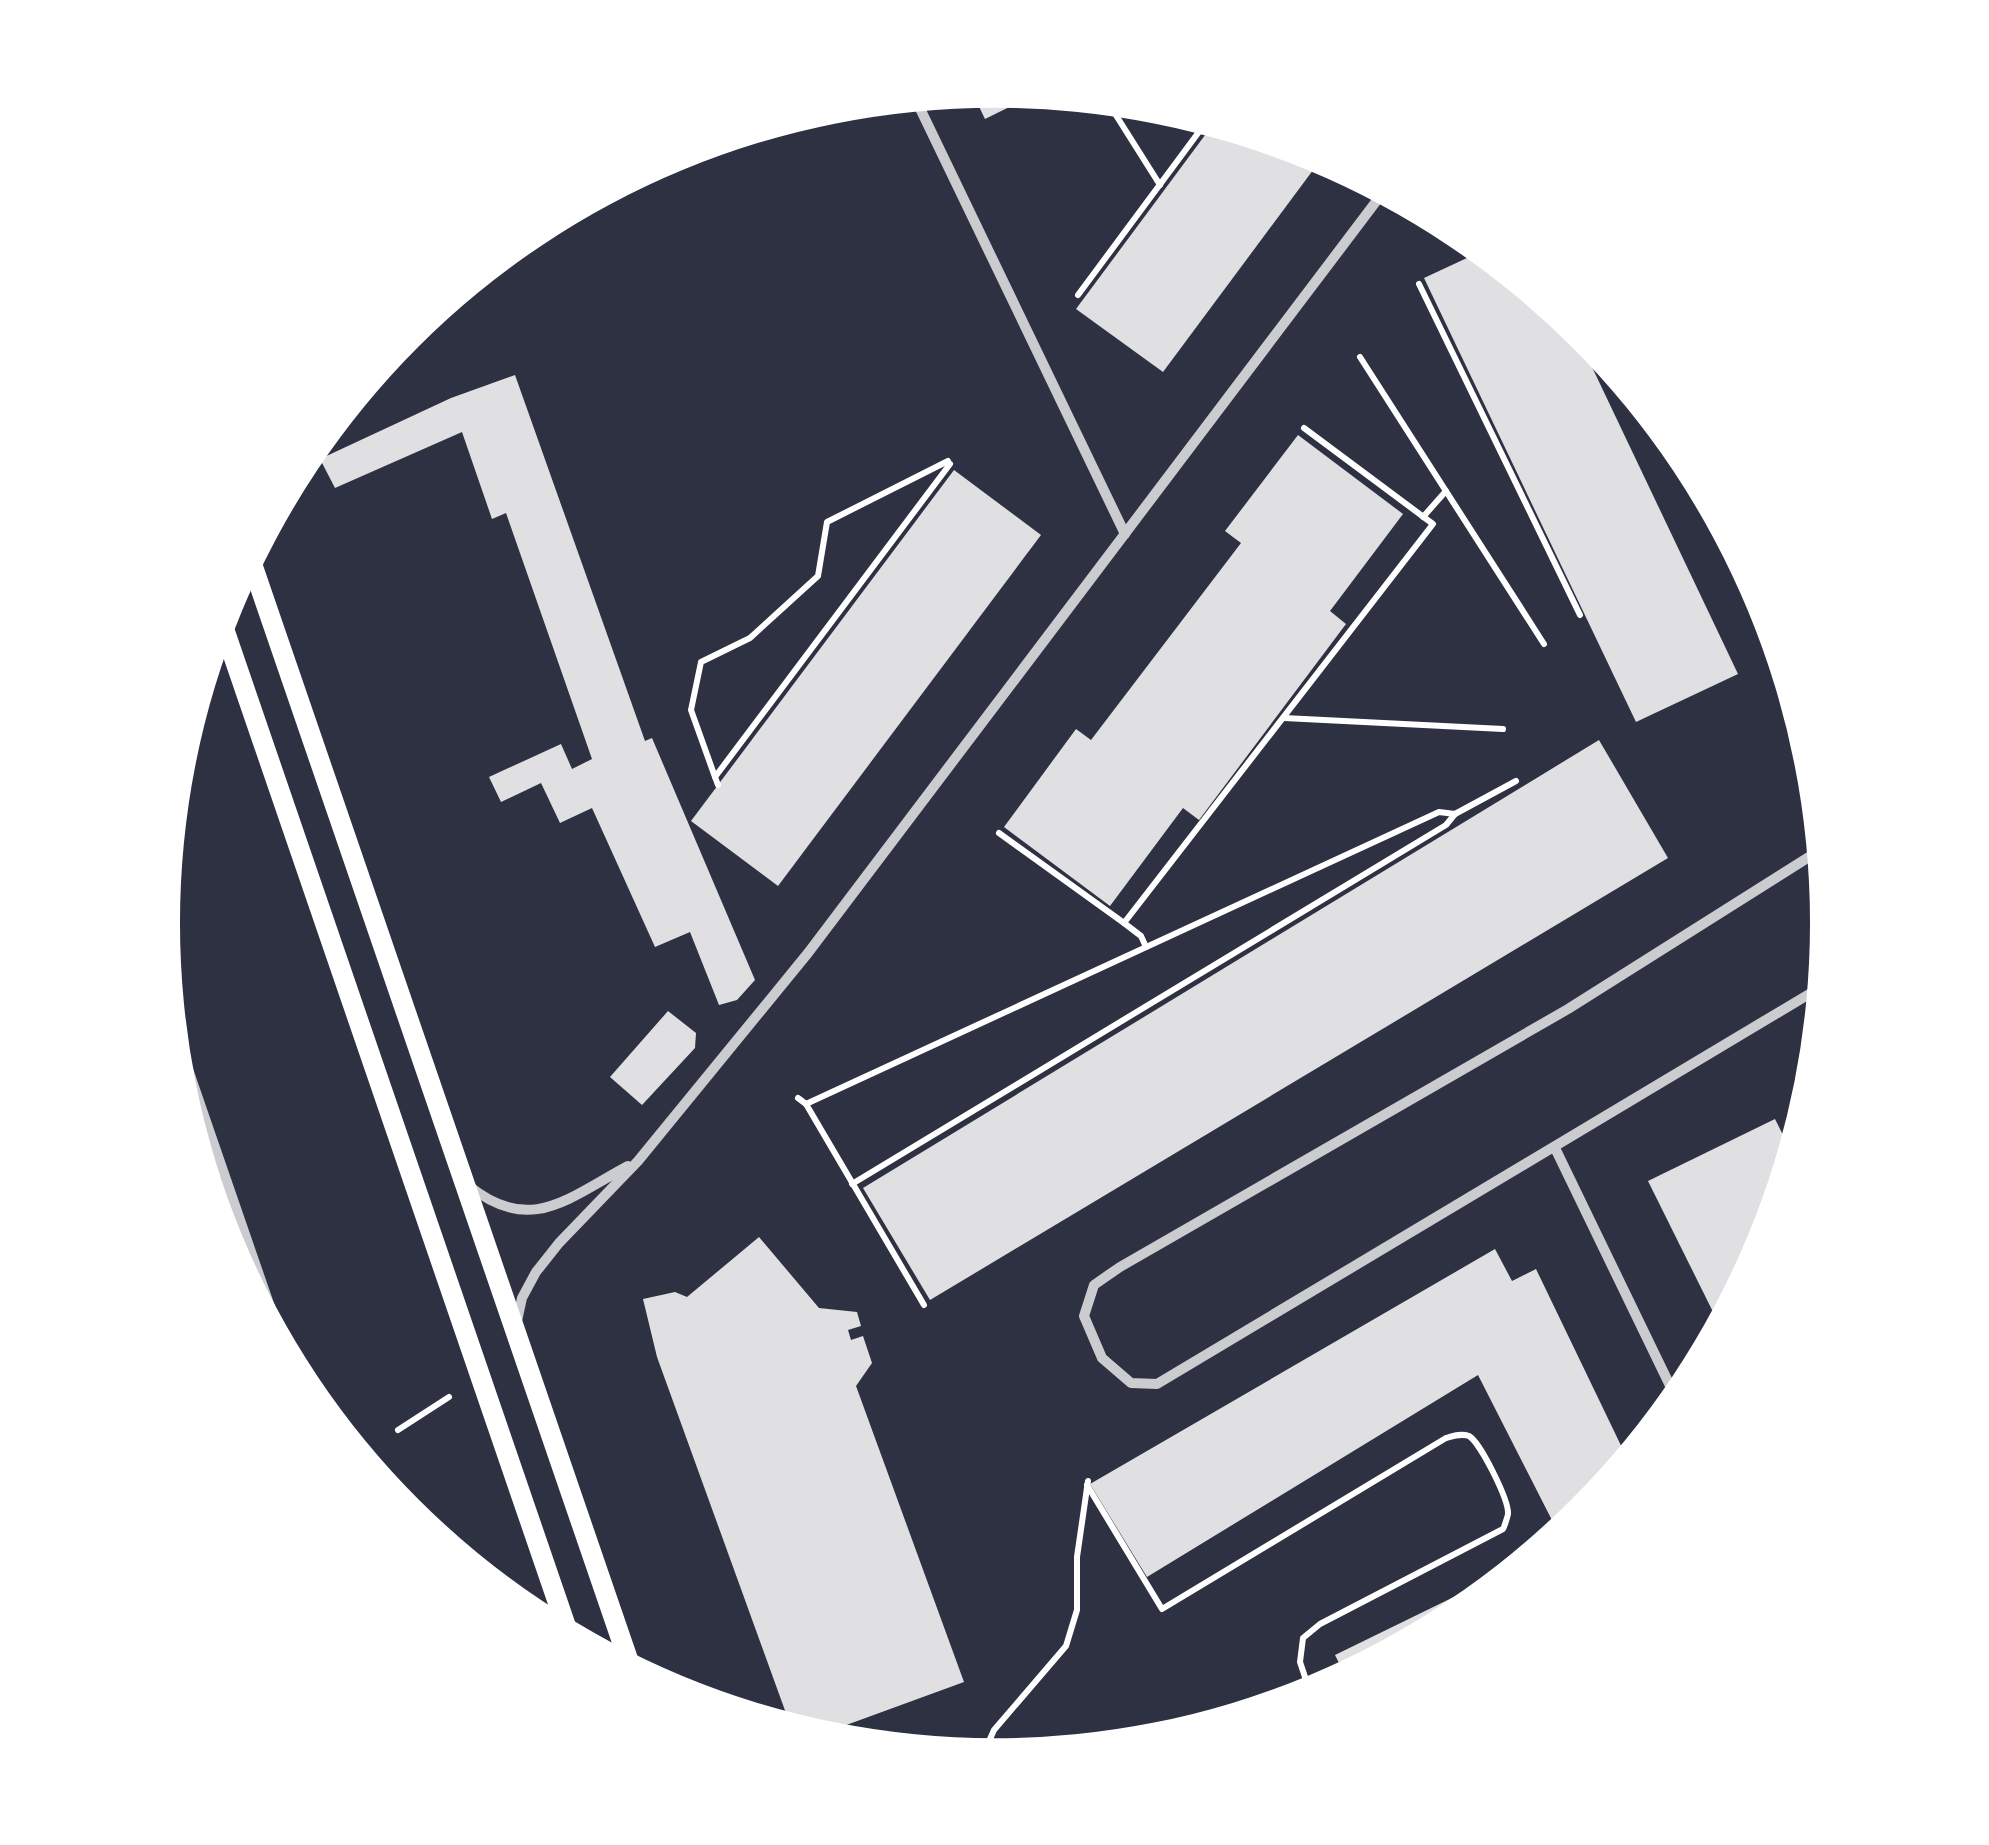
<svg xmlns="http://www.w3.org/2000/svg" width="1989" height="1845" font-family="'Fira Sans Condensed',sans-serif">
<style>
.building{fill:#e0e0e3}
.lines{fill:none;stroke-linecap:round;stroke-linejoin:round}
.path{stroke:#fff;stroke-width:6}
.minor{stroke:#caccd0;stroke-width:10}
.secondary{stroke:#fff;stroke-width:20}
</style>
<rect width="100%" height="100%" fill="#2d3142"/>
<!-- building -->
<g class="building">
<polygon points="995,90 1036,94 985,119 972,92"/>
<polygon points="1214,123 1322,158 1163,372 1076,309"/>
<polygon points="1482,251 1572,325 1738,674 1636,722 1424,278"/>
<polygon points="515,375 645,741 652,738 755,980 737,1000 719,1005 690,932 655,947 592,808 560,823 541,783 501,802 489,777 561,744 572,769 592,759 506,513 492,519 462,432 335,488 320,459 451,398"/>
<polygon points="1298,435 1403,514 1330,611 1346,624 1199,820 1183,808 1110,906 1004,827 1076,729 1091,740 1241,543 1225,531"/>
<polygon points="954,470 1041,535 778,886 691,821"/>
<polygon points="1599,740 1668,858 930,1300 863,1188"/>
<polygon points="668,1011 696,1033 695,1048 642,1105 610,1077"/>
<polygon points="1775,1119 1791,1151 1763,1242 1719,1324 1648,1181"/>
<polygon points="759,1237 819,1308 857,1312 861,1326 848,1330 851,1340 863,1336 872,1363 856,1386 964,1682 819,1735 810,1732 806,1723 791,1727 657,1357 643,1299 675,1292 687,1297"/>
<polygon points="1495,1249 1512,1281 1536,1269 1627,1458 1583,1512 1558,1532 1478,1375 1147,1577 1090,1484"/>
<polygon points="1509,1570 1457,1615 1345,1675 1335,1655"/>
</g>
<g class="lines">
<!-- path -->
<g class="path">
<polyline points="1107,101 1160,185"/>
<polyline points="1419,284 1580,615"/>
<polyline points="1078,295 1207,121"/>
<polyline points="1360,357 1544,644"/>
<polyline points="1423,517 1446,491"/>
<polyline points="1284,718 1503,729"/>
<polyline points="715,777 691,710 701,662 750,638 818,576 827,522 948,461"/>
<polyline points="718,785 715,777 950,464"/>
<polyline points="999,833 1124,923 1433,524 1304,428"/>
<polyline points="1124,923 1141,936 1146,947"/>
<polyline points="798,1098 806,1104 924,1305"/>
<polyline points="806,1104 1439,812 1455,814 1516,781"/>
<polyline points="852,1184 1446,825 1455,814"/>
<polyline points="398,1430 449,1397"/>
<path d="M1087 1485 1162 1609 1446 1438C1453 1436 1461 1433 1469 1436 1480 1442 1509 1500 1508 1514 1508 1515 1504 1528 1503 1529L1320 1624 1303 1638 1300 1662 1310 1692"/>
<polyline points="986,1748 994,1730 1066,1646 1077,1610 1077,1557 1088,1481"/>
</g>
<!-- minor -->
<g class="minor">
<polyline points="915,98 1125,534"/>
<polyline points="1820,850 1568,1009 1120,1267 1094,1285 1084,1316 1102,1358 1131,1383 1157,1384 1821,987"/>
<polyline points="172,1023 288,1359"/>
<polyline points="1555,1148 1676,1398"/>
<path d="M468 1185C530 1236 568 1198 628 1166"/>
<polyline points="517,1321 522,1298 536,1272 559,1243 638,1161 808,953 1384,191"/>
</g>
<!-- secondary -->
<g class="secondary">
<polyline points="250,558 631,1668"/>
<polyline points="221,620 569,1635"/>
</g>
</g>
<!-- crop -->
<path d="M0 0H1989V1845H0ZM180 923a815 815 0 1 1 1630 0a815 815 0 1 1-1630 0Z" fill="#fff" fill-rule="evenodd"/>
</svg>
